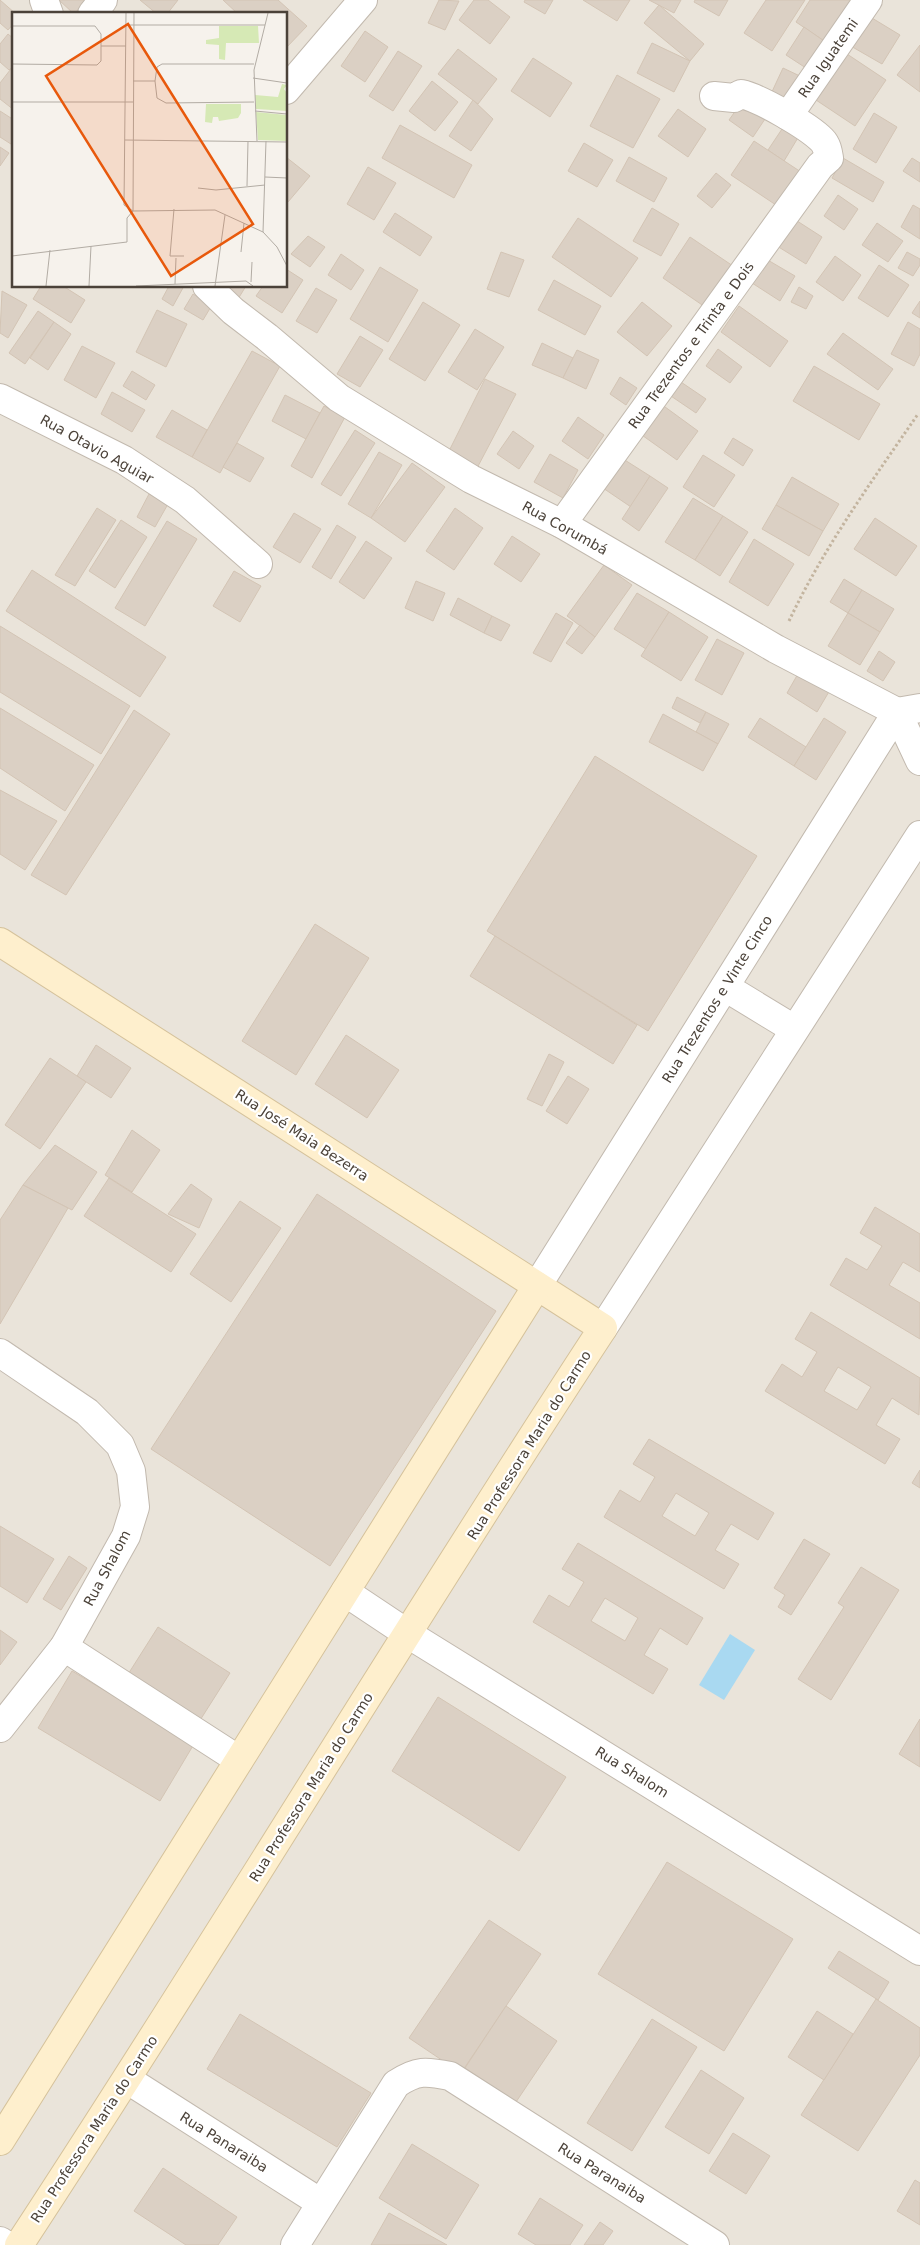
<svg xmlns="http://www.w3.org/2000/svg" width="920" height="2245" font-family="'DejaVu Sans',sans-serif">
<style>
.residential{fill:#eae4da;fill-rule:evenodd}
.water{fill:#a9d9f1}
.building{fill:#dbd0c4;stroke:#d3c4b4;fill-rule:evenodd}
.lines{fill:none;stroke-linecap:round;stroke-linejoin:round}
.street-casing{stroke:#c2b9ae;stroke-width:30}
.secondary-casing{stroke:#d5c29b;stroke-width:30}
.path{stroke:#c3b49f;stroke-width:3;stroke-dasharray:2.5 2.5;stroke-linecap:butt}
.street{stroke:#fff;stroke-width:28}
.secondary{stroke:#feefcd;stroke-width:28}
.labels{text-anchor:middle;stroke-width:4.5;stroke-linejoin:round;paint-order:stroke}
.street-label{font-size:14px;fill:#4b4239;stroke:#fff}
.inset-road{fill:none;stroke:#b2aca4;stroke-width:1}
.view{fill:#e8590c;fill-opacity:0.15;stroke:#e8590c;stroke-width:2.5}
.inset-edge{fill:none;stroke:#4b4239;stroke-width:2.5}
</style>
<rect width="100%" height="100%" fill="#f6f2ec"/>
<!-- residential -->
<path class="residential" d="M0 0H920V2245H0ZM14 14H286V286H14Z"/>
<!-- water -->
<polygon class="water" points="730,1634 755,1650 724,1700 699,1685"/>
<!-- building -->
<g class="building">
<polygon points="0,0 16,14 14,14 14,23 8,30 0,23"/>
<polygon points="59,0 87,0 74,14"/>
<polygon points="140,0 178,0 167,14 157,14"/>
<polygon points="223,0 278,0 307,26 286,48 286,14 238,14"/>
<polygon points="439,0 459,1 445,30 428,23"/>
<polygon points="474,0 488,0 510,17 490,44 459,20"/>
<polygon points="525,0 553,0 545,14 524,2"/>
<polygon points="583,0 630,0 617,21"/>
<polygon points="649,0 681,0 674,13"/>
<polygon points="695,0 728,0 719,16 694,2"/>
<polygon points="766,0 805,0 772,51 744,33"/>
<polygon points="810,0 855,0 827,43 796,22"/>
<polygon points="659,5 704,44 690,61 644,23"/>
<polygon points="867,15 900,35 882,64 849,45"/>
<polygon points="804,27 827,43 809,70 786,55"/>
<polygon points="365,31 388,47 365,82 341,66"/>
<polygon points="8,34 14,39 14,65 9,70 0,62 0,44"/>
<polygon points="652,43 690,61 674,92 637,73"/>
<polygon points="920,45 920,92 897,75"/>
<polygon points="458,49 497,79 478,104 438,74"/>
<polygon points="398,51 422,66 393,111 369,96"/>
<polygon points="844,52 886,80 855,126 813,98"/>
<polygon points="533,58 572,83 550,117 511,91"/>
<polygon points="14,65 14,110 0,99 0,83"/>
<polygon points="783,68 802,77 788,105 770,96"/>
<polygon points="617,75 660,99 633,148 590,126"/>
<polygon points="432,81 458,102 435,131 409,111"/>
<polygon points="473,100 493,119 471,151 449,136"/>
<polygon points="741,103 765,119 753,137 729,120"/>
<polygon points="678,109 706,129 688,157 658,136"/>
<polygon points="0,111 14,120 14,146 0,137"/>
<polygon points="874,113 897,127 876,163 853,149"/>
<polygon points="400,125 472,165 454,198 382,158"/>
<polygon points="784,126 799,136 784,161 768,150"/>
<polygon points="754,141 801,172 779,207 731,175"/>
<polygon points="584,143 613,160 597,187 568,171"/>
<polygon points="0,147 9,153 0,166"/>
<polygon points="286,157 310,176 288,202 286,200"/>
<polygon points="629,157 667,178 654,202 616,181"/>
<polygon points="843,158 884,182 873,202 832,178"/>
<polygon points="912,158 920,163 920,182 903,171"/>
<polygon points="368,167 396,183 374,220 347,204"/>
<polygon points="716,173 731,185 712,208 697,196"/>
<polygon points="838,195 858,209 844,230 824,216"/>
<polygon points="913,205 920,209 920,239 901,227"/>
<polygon points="652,208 679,224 661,256 633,241"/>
<polygon points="395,213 432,237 420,256 383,232"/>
<polygon points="578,218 638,258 611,297 552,257"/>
<polygon points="794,219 822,237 806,264 777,246"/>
<polygon points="877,223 903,241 888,262 862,245"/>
<polygon points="308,236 325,247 310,267 291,254"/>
<polygon points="690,237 736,268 708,309 663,278"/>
<polygon points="501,252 524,260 509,297 487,289"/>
<polygon points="907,252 920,259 920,265 913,276 898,268"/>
<polygon points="341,254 364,270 351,290 328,275"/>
<polygon points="835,256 861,275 843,301 816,282"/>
<polygon points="766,259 795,276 780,301 752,283"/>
<polygon points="879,265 909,285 888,317 858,298"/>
<polygon points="380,267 418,290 388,342 350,319"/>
<polygon points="286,269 303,280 282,313 256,296 263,286 286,286"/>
<polygon points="554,280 601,306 585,335 538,310"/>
<polygon points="41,286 63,286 85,300 71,323 33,299"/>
<polygon points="169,286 184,286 173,306 162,299"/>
<polygon points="225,286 246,286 238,299"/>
<polygon points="799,287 813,296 806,309 791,302"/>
<polygon points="316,288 337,300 317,333 296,321"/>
<polygon points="2,291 27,305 8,338 0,333"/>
<polygon points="193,294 212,305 203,320 184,309"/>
<polygon points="920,301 920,318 912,313"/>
<polygon points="423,302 460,325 425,381 389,359"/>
<polygon points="642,302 672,326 647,356 617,332"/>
<polygon points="739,306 788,341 770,367 721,332"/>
<polygon points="157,310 187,324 166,367 136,352"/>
<polygon points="38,311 54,322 25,364 9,353"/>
<polygon points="54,322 71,334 48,370 30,358"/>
<polygon points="908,322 920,329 920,354 914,366 891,354"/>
<polygon points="475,329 504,347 477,390 448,372"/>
<polygon points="843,333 893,369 878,390 827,354"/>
<polygon points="360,336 383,350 360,387 337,374"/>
<polygon points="542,343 573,358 563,378 532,365"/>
<polygon points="82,346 115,363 96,398 64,380"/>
<polygon points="718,349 742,367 730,383 706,366"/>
<polygon points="577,350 599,360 586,389 563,378"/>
<polygon points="252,351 280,366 220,473 192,457"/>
<polygon points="814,366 880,404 859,440 793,401"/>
<polygon points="132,371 155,385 146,400 123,386"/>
<polygon points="620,377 637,388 626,405 610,394"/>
<polygon points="675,378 706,399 696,413 665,392"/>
<polygon points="485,379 516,394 476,470 447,455"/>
<polygon points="112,392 145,410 132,432 101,414"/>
<polygon points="285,395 320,413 306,439 272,421"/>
<polygon points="661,404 698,431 677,460 639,433"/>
<polygon points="324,406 345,417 312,478 291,466"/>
<polygon points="172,410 207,430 192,457 156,437"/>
<polygon points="578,417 604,435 588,459 562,441"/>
<polygon points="355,430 375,443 341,496 321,484"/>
<polygon points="513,431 534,446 519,469 497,454"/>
<polygon points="733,438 753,450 743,466 724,453"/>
<polygon points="237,443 264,458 250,482 223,467"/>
<polygon points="379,452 402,465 371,518 348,504"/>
<polygon points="550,454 578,470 563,498 534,482"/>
<polygon points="703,455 735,475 714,507 683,487"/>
<polygon points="620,457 650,476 631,507 600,486"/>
<polygon points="412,463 445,487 405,542 371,518"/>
<polygon points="650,476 668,488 639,531 622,519"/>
<polygon points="792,477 839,504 823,531 776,505"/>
<polygon points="149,494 168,504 155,527 137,517"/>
<polygon points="693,498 723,516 695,560 665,542"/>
<polygon points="776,505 823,531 809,556 762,529"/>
<polygon points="97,508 116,520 75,586 55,575"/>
<polygon points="455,508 483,528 454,570 426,551"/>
<polygon points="294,513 321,529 300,563 273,547"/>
<polygon points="723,516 748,532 720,576 695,560"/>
<polygon points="875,518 917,546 896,576 854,549"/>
<polygon points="121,520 147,537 115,588 89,571"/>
<polygon points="167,521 197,539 145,626 115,608"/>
<polygon points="337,525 356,537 331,579 312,567"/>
<polygon points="512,536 540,554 521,582 494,564"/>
<polygon points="754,539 794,564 768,606 729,582"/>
<polygon points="366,541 392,558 364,599 339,582"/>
<polygon points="604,565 632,585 595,637 567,616"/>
<polygon points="32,570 166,657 140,697 6,611"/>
<polygon points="234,571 261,586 240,622 213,606"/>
<polygon points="844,579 862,590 848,613 830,602"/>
<polygon points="416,581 445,593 433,621 405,608"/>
<polygon points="862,590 894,609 880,632 848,613"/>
<polygon points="637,593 669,612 646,649 614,629"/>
<polygon points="458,598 492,616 484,633 450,615"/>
<polygon points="669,612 708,637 681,681 641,656"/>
<polygon points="556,613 573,623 551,662 533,653"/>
<polygon points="848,613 880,632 860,665 828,646"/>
<polygon points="492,616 510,625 501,641 484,633"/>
<polygon points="580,625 595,637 582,654 566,643"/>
<polygon points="0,626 130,706 101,754 0,692"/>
<polygon points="717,639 744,653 722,695 695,680"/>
<polygon points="879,651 895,662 883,681 867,671"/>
<polygon points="799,672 830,690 817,712 787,693"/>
<polygon points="677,697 706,712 700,723 672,708"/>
<polygon points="0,708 94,765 65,811 0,768"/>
<polygon points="134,710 170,734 66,895 31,875"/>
<polygon points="706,712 729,724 718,744 696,732"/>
<polygon points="663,714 718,744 703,771 649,742"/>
<polygon points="760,718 806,747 794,766 748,737"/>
<polygon points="824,718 846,732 816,780 794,766"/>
<polygon points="595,756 757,856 648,1031 487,931"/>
<polygon points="0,790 57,821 25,870 0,854"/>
<polygon points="315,924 369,958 296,1075 242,1041"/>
<polygon points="495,936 637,1025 613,1064 470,976"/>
<polygon points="346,1035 399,1070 367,1118 315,1084"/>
<polygon points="96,1045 131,1068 111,1098 77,1076"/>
<polygon points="549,1054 564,1062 542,1106 527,1099"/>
<polygon points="50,1058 86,1082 40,1149 5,1125"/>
<polygon points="568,1076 589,1089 567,1124 546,1111"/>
<polygon points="132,1130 160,1150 132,1192 105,1175"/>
<polygon points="55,1145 97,1172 72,1210 23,1185"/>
<polygon points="109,1178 196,1234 171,1272 84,1216"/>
<polygon points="191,1184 212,1199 199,1228 168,1214"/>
<polygon points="23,1185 68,1208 0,1324 0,1220"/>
<polygon points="317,1194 496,1311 330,1566 151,1449"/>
<polygon points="240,1201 281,1228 231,1302 190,1274"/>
<polygon points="875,1207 920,1234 920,1272 903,1262 889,1285 920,1303 920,1339 830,1285 846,1258 867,1270 882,1246 860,1233"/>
<path d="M811 1312 920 1378 919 1415 892 1398 876 1425 900 1439 885 1464 765 1391 782 1364 802 1377 817 1352 795 1339ZM838 1367 871 1387 857 1410 824 1391Z"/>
<path d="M649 1439 774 1513 758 1540 731 1524 715 1550 739 1564 724 1589 604 1517 620 1490 640 1502 655 1477 633 1464ZM676 1493 709 1513 695 1536 662 1516Z"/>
<polygon points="920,1470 920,1488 912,1483"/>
<polygon points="0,1526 54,1559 27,1603 0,1586"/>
<polygon points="804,1539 830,1554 791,1615 778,1607 785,1595 774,1588"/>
<path d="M578 1543 703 1618 687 1645 660 1628 644 1655 668 1669 653 1694 533 1622 549 1595 569 1607 584 1582 562 1569ZM605 1598 638 1618 625 1641 591 1621Z"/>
<polygon points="69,1556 87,1568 61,1610 43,1599"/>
<polygon points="861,1567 899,1590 831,1700 798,1679 844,1607 838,1603"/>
<polygon points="158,1627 230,1673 197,1725 125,1679"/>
<polygon points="0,1630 17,1642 0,1665"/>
<polygon points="72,1671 194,1744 160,1801 38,1728"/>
<polygon points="438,1697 566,1777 519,1851 392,1771"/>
<polygon points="920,1719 920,1767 899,1754"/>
<polygon points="667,1862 793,1939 724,2051 598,1974"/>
<polygon points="489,1920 541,1954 461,2073 409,2038"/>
<polygon points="839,1951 889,1982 878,2000 828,1968"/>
<polygon points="876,1999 920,2028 920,2055 858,2151 801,2115"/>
<polygon points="506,2006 557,2041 516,2102 465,2068"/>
<polygon points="817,2011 853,2034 824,2080 788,2057"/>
<polygon points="240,2014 371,2093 337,2147 207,2069"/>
<polygon points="652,2019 697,2047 632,2151 587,2123"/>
<polygon points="701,2070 744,2098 709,2154 665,2127"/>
<polygon points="733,2133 770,2156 746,2194 709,2171"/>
<polygon points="412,2144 479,2185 446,2239 379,2198"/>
<polygon points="163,2168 237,2217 218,2245 186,2245 134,2211"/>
<polygon points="915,2180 920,2183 920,2225 897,2211"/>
<polygon points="540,2198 583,2225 570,2245 536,2245 518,2234"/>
<polygon points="389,2213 447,2245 371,2245"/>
<polygon points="600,2222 613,2231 603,2245 584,2245"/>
</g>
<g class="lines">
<defs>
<g id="street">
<polyline points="44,0 49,14"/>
<polyline points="92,14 103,0"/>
<polyline points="286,90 363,0"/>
<polyline points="788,116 868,0"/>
<polyline points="207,286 233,311 267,337 339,398 471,479 562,524 776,649 897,712 920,761"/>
<polyline points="0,398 124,460 185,500 258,564"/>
<path d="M562 524 820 166 829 158C828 152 827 145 822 140 808 126 760 98 741 94L734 98 714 96"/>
<polyline points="897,712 920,708"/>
<polyline points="725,987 794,1029"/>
<polyline points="537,1286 897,712"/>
<polyline points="603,1328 920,835"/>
<polyline points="0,1353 87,1412 120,1445 131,1471 135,1507 126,1536 64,1647 0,1728"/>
<polyline points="345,1592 408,1634 920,1951"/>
<polyline points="64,1647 239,1760"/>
<polyline points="128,2080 321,2203"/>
<polyline points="0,2241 6,2245"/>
<path d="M295 2245 396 2084C417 2070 426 2071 450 2076L715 2245"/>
</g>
<g id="secondary">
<path d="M0 942 603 1328C404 1631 218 1942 19 2245"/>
<polyline points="0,2141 537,1286"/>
</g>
</defs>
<!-- street casing -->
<use href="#street" class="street-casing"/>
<!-- secondary casing -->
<use href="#secondary" class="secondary-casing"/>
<!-- path -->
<path class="path" d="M789 621C824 547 872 481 918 414"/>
<!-- street -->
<use href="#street" class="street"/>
<!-- secondary -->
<use href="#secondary" class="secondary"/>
</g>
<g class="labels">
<!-- street labels -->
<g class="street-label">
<text transform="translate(828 58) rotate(-55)" y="5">Rua Iguatemi</text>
<text transform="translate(691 345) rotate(-54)" y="5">Rua Trezentos e Trinta e Dois</text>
<text transform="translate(97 449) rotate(29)" y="5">Rua Otavio Aguiar</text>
<text transform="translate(565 528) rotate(29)" y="5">Rua Corumbá</text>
<text transform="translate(717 999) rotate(-58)" y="5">Rua Trezentos e Vinte Cinco</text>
<text transform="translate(302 1135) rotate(33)" y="5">Rua José Maia Bezerra</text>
<text transform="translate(529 1445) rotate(-58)" y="5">Rua Professora Maria do Carmo</text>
<text transform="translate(107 1568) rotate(-62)" y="5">Rua Shalom</text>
<text transform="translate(632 1772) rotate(32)" y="5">Rua Shalom</text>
<text transform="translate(311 1787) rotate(-58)" y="5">Rua Professora Maria do Carmo</text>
<text transform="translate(94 2129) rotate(-57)" y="5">Rua Professora Maria do Carmo</text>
<text transform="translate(224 2142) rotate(32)" y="5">Rua Panaraiba</text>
<text transform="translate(602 2173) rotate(32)" y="5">Rua Paranaiba</text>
</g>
</g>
<!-- overview -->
<g transform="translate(12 12)">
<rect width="275" height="275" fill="#f6f2ec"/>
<path d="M207 14H246L247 31H214L213 48 207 47V33L194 32V28L207 26ZM270 72 275 73 272 77 275 81V99L244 97 243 83 266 85ZM194 92H229V101L226 106 207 109 206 105H201L200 111 193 110ZM244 100 275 103V129L246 128Z" fill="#d6e9b5"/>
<path class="inset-road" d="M114 1 112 193 121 199 203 198 251 220M114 13H253M0 14H83L89 22V49L85 53 0 52M89 34H114M241 66 275 71M121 69H143M0 90H121M242 90 154 91 145 86 143 69 145 55 150 52H242M243 99 275 102M113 128 275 130M245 129 242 58 256 1M253 165 275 166M235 174 236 129M186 176 204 178 253 173M162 197 158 244H172M121 199 122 1M251 220 254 129M251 220 265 235 275 254M229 240 232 211M0 244 115 230V206L121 199M239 270 240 250M163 272 164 246M34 274 38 238M77 274 79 234M124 274 234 269 241 274M203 274 213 203"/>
<path class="view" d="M116 12 241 212 159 264 34 64Z"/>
<rect width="275" height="275" class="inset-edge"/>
</g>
</svg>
